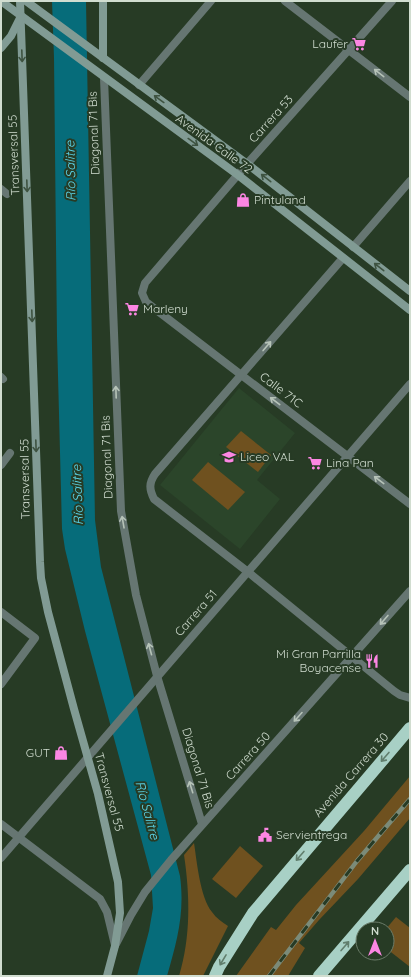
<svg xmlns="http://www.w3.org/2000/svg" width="411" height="977" font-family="Quicksand,sans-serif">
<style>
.built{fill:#2b452a}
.green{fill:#6f511f}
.water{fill:#066c7a}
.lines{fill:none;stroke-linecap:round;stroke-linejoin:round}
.street{stroke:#667672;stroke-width:8}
.secondary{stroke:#819b94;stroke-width:8}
.highway{stroke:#a8d0c5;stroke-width:12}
.rail-casing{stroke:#7b8b79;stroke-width:4.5}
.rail{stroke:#273b25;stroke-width:3;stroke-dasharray:9;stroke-linecap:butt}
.oneway{stroke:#3e5341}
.oneway2{stroke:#b6c3b8}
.oneway3{stroke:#617e6d}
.labels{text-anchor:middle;stroke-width:4;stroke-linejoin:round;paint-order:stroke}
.poi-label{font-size:12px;fill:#d1ddd0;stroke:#273b25;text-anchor:start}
.street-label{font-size:12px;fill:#d1ddd0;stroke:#273b25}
.water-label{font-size:13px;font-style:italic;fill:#5dd9ee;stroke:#273b25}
</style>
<rect width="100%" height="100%" fill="#273b25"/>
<!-- built -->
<polygon class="built" points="239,388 295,433 257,480 280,499 240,549 160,485"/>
<!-- green -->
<g class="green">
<polygon points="241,431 271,455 258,472 226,447"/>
<polygon points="208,462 245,492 228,510 192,480"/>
<polygon points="410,776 410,818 358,879 319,920 299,943 305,948 288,976 236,976 271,927 276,930 296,905 364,831"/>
<path d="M194 843C197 862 200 897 212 912 216 918 222 922 228 926L203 976H179C191 937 190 895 184 855Z"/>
<polygon points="240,846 263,866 236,898 212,879"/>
<polygon points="396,917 410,928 410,967 387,949 386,929"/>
</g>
<!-- water -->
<path class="water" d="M52 1H86L95 520 101 567 180 876C185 913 177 941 167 976H137L149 931 153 908 151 875 85 631 65 549 62 529 57 337 54 58Z"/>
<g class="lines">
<!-- street -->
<g class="street">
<polyline points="285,1 410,97"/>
<polyline points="392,1 247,164 145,283 142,293 146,302 410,504"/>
<polyline points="104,78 121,511 136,595 157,676 202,824"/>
<polyline points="139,85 211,1"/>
<polyline points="1,189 7,194"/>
<polyline points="353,247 410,181"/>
<path d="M343 258 155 474C149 483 149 489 154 499L248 572 394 691 400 695 410 698"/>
<polyline points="1,377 3,379"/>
<polyline points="1,465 10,453"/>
<polyline points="1,612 35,638 1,684"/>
<polyline points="1,824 100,899 107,912 115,945"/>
<polyline points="1,858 410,384"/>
<polyline points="116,944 131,915 145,892 171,860 410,591"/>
</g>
<!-- secondary -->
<g class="secondary">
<polyline points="1,1 238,175 410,310"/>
<polyline points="20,1 40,562 41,578 48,612 74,709 98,794 118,882 120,913 115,946 107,976"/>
<polyline points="26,1 250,166 410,291"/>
<polyline points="103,1 103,58"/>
<polyline points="1,48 11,36 20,18"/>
</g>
<!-- highway -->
<g class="highway">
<polyline points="215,976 219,967 253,913 410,728"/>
<polyline points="319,976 410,870"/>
</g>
<defs>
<polyline id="rail" points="269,976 357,861 410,799"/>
</defs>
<!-- rail casing -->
<use href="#rail" class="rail-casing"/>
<!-- rail -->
<use href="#rail" class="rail"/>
</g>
<!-- one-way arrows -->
<defs><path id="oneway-shaft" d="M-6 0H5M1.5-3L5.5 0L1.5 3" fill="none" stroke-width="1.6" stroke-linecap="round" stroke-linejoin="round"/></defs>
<g class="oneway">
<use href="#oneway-shaft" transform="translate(22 56) rotate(88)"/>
<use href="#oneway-shaft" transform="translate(159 99) rotate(-144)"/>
<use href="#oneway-shaft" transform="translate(193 142) rotate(36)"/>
<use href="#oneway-shaft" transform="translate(266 178) rotate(-142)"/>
<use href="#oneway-shaft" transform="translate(27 186) rotate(88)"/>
<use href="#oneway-shaft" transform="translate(379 267) rotate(-142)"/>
<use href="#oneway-shaft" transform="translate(32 316) rotate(88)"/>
<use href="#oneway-shaft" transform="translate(36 446) rotate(88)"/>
</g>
<g class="oneway2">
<use href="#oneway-shaft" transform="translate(379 73) rotate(-142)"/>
<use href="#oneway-shaft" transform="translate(267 346) rotate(-49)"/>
<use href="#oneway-shaft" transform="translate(116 392) rotate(-92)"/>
<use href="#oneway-shaft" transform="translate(275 401) rotate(-143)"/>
<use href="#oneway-shaft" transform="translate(379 480) rotate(-143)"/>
<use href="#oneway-shaft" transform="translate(123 522) rotate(-100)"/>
<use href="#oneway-shaft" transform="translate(384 620) rotate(131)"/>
<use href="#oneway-shaft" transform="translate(150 649) rotate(-105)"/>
<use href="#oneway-shaft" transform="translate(298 717) rotate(132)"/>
<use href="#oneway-shaft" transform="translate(191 787) rotate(-107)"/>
</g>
<g class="oneway3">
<use href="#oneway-shaft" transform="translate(385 757) rotate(131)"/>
<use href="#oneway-shaft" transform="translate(300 856) rotate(131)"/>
<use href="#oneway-shaft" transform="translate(345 946) rotate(-49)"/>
<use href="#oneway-shaft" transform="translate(223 960) rotate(121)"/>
</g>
<!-- icons -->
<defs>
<symbol id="supermarket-bare" viewBox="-9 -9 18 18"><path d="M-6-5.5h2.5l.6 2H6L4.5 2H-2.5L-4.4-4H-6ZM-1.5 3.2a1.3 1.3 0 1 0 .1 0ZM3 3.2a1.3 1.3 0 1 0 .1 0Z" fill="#fc86e3" stroke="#273b25" stroke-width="2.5" paint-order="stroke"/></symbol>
<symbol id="shop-bare" viewBox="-9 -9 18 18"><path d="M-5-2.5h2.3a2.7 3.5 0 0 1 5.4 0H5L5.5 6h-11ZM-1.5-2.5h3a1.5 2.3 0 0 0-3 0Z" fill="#fc86e3" stroke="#273b25" stroke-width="2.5" paint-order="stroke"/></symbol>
<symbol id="school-bare" viewBox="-9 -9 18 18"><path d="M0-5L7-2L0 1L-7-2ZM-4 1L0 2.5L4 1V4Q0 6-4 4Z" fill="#fc86e3" stroke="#273b25" stroke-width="2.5" paint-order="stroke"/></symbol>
<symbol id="restaurant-bare" viewBox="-9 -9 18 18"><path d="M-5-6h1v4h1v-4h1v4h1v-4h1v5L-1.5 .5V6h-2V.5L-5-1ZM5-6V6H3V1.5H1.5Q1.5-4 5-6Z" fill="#fc86e3" stroke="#273b25" stroke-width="2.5" paint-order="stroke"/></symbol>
<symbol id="civic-bare" viewBox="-9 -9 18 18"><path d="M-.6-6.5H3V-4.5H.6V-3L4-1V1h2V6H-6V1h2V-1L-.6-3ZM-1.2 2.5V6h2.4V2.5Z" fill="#fc86e3" stroke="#273b25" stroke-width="2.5" paint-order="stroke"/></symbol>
</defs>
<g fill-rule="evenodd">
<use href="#supermarket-bare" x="349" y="34" width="20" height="20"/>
<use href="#shop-bare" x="233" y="190" width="20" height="20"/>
<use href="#supermarket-bare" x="122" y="299" width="20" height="20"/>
<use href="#school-bare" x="219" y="447" width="20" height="20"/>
<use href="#supermarket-bare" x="305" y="453" width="20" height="20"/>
<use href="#restaurant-bare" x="362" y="651" width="20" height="20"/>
<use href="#shop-bare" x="51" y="743" width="20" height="20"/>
<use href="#civic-bare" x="255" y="825" width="20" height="20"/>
</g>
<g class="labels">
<!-- poi labels -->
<g class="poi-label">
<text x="348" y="48" text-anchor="end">Laufer</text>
<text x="254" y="204">Pintuland</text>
<text x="143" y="313">Marleny</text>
<text x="240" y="461">Liceo VAL</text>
<text x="326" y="467">Lina Pan</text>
<text x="361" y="658" text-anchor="end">Mi Gran Parrilla<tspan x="361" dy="14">Boyacense</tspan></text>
<text x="50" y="757" text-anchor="end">GUT</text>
<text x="276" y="839">Servientrega</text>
</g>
<!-- street labels -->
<g class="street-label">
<text transform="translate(271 119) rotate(-48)" y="4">Carrera 53</text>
<text transform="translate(94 133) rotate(-92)" y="4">Diagonal 71 Bis</text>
<text transform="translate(214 144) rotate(36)" y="4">Avenida Calle 72</text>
<text transform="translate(14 155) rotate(-92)" y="4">Transversal 55</text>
<text transform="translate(281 390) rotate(37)" y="4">Calle 71C</text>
<text transform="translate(107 457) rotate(-92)" y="4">Diagonal 71 Bis</text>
<text transform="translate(25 479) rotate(-91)" y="4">Transversal 55</text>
<text transform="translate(196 613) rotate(-49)" y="4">Carrera 51</text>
<text transform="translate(248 756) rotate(-48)" y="4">Carrera 50</text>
<text transform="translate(198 768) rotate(73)" y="4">Diagonal 71 Bis</text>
<text transform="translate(351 775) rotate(-49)" y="4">Avenida Carrera 30</text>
<text transform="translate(109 792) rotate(75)" y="4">Transversal 55</text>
</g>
<!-- water labels -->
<g class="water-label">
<text transform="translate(70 171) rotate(-91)" y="5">Río Salitre</text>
<text transform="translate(77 495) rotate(-92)" y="5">Río Salitre</text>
<text transform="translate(148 810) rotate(75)" y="5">Río Salitre</text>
</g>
</g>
<!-- border -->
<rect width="411" height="977" fill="none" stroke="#d1ddd0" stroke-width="4"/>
<!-- north arrow -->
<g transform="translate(375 941)"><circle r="19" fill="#273b25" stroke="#6b7c69"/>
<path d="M0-3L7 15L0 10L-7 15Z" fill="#fc86e3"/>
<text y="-6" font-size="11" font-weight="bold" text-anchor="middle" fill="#d1ddd0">N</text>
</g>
</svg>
